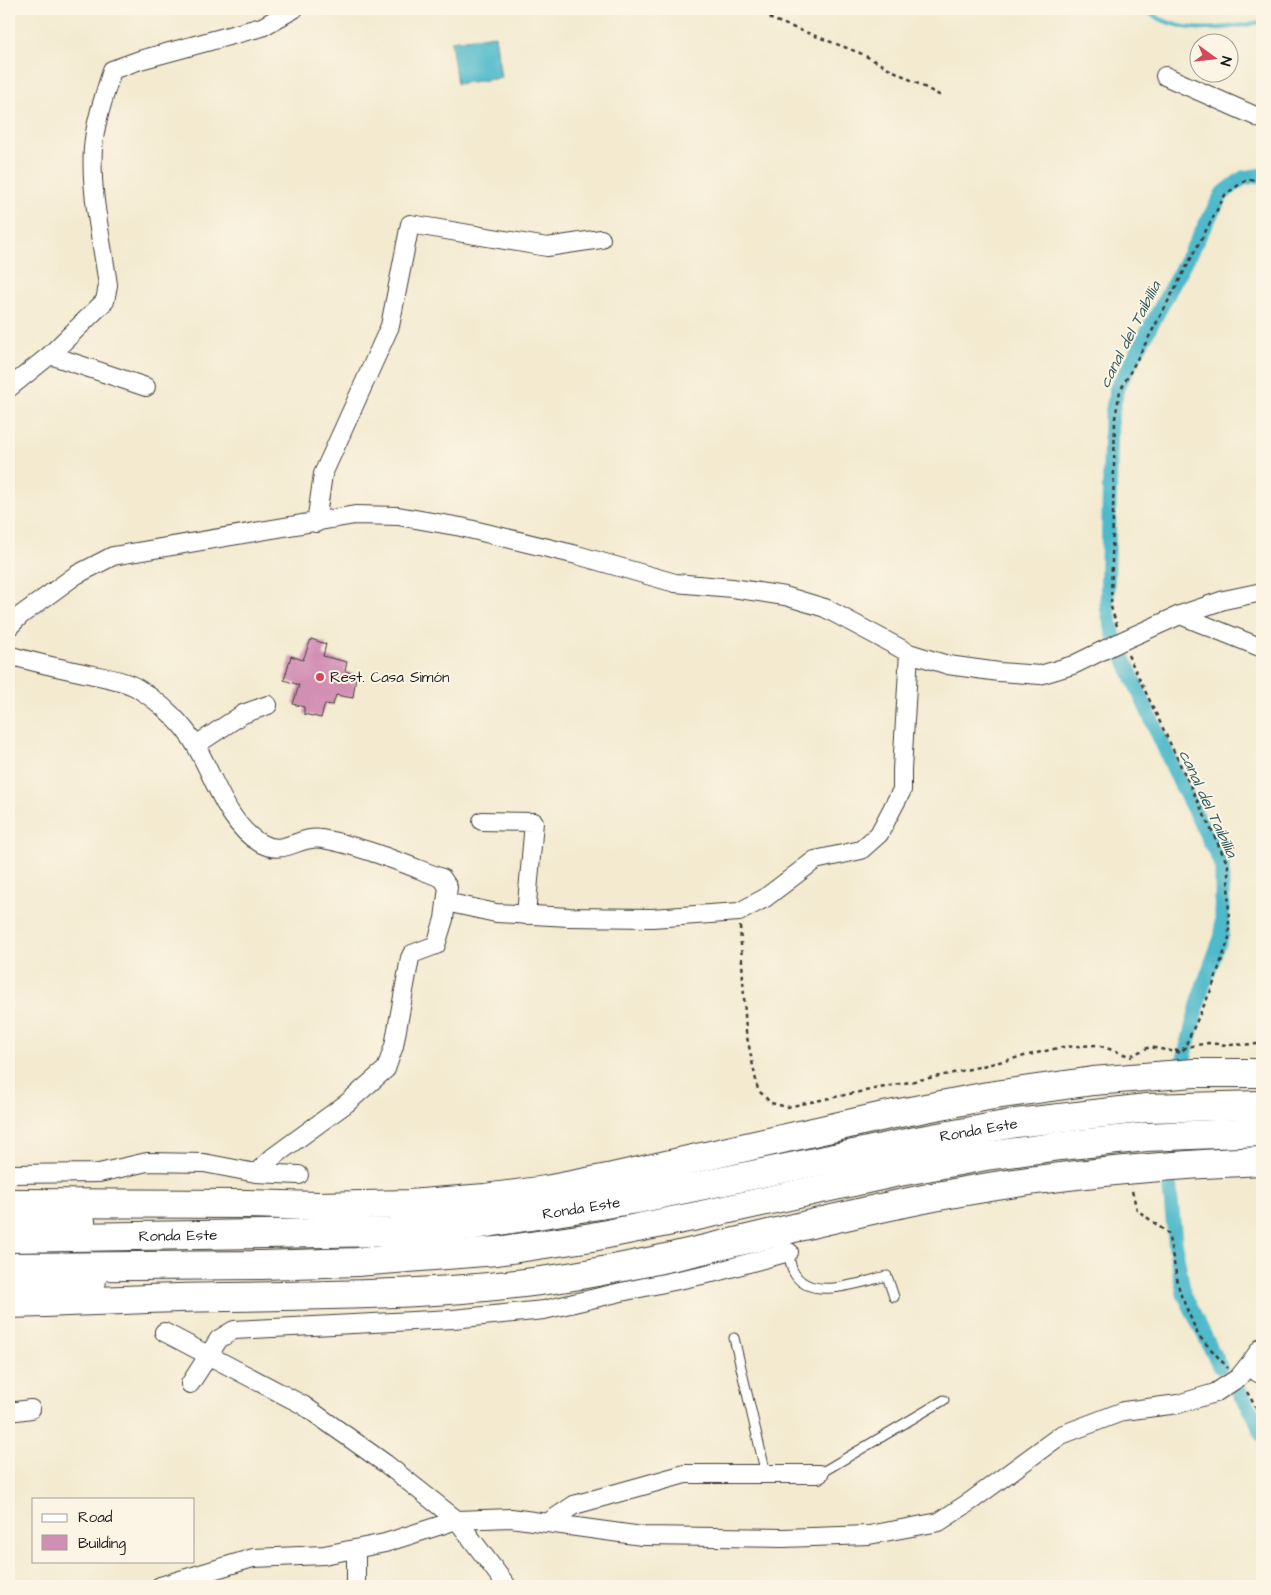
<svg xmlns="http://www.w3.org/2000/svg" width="1271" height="1595" font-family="'Architects Daughter',sans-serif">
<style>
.water{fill:#4eb9cb;stroke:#356a74}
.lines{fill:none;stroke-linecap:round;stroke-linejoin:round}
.stream{stroke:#4eb9cb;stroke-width:4.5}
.canal{stroke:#4eb9cb;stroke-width:15}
.building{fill:#d28fb4}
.service-casing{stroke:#3c3b37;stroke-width:11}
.minor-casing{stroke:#3c3b37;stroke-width:20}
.trunk-casing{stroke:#3c3b37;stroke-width:30}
.motorway-casing{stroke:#3c3b37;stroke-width:30}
.path{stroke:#3c3b37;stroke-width:2.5;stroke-dasharray:4 4;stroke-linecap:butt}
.service{stroke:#fff;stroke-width:9}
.minor{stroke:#fff;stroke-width:18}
.trunk{stroke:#fff;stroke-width:28}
.motorway{stroke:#fff;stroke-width:28}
.poi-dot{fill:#d1495b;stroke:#fcf5e5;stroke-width:2}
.labels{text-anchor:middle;stroke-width:4;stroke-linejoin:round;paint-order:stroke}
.poi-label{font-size:15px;fill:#1c1c1c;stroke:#fcf5e5;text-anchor:start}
.street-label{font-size:15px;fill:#1c1c1c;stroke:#fcf5e5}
.water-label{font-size:16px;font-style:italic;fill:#305b62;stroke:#fcf5e5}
</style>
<rect width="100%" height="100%" fill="#fcf5e5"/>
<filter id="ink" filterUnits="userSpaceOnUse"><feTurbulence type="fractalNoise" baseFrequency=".02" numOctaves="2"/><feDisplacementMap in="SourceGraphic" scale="10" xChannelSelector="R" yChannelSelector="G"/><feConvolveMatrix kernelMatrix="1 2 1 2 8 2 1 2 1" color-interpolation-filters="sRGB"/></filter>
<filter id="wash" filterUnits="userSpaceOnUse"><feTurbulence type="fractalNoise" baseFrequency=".0096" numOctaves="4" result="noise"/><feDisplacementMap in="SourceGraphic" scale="20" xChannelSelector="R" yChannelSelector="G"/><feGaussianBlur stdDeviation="1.12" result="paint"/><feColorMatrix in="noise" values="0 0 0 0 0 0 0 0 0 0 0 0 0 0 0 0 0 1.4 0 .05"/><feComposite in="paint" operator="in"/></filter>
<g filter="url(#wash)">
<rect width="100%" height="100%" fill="#f3ead0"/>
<!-- water -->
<polygon class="water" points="495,35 501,78 457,84 451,41"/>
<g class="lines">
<!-- stream -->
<path class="stream" d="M1142 9C1151 14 1160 20 1170 23 1200 34 1232 27 1262 22"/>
<!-- canal -->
<g class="canal">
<polyline points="1114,636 1107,608 1111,418 1117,388 1222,194 1243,178 1262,175"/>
<polyline points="1121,652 1180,783 1222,865 1222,935 1202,989 1183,1062"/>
<polyline points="1169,1180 1176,1250 1184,1294 1220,1367"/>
<polyline points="1239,1391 1255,1417 1262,1435"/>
</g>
</g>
<g id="blocks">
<!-- building -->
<polygon class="building" points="311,639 326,644 323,656 347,662 345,671 356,675 353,698 336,695 333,705 325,704 321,718 304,714 304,707 293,704 299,685 284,680 291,656 303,660"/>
</g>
</g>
<g filter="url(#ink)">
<use href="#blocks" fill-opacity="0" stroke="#3c3b37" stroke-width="1"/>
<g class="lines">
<defs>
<g id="service">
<path d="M789 1252C790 1257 790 1266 793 1271 808 1303 861 1282 887 1276L894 1297"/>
<polyline points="734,1338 766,1474"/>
<polyline points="819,1474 944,1400"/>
</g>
<g id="minor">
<polyline points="1165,76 1262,119"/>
<polyline points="50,355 146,387"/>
<path d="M9 388 50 355 105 301 108 285C102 240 90 193 93 148 95 121 105 95 112 70L140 60 262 27 294 9"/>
<polyline points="316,523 323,474 390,326 410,224 547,247 601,239"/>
<polyline points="1180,615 1262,648"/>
<polyline points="9,627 21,615 76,575 113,556 355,515 398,516 461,527 577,555 675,583 732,588 785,596 825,608 909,653 948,665 999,672 1040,675 1073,665 1122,641 1180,615 1224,600 1262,592"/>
<path d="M9 655C32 662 55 667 79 672 96 676 122 679 137 688 160 702 183 723 196 746 214 777 228 825 260 843 284 857 299 835 322 839 362 846 404 864 442 878L448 887 444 919 436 945 412 954 410 958 394 1046 386 1069 347 1103 273 1157 256 1173"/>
<polyline points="196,745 243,714 268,705"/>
<polyline points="482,821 534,822 526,915"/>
<polyline points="446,902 496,913 569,917 652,918 739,912 765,898 815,860 861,850 879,834 902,790 902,770 909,653"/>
<polyline points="9,1174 99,1173 147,1162 204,1163 256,1173 299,1175"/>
<polyline points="164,1332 303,1405 386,1464 457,1520 507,1586"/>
<polyline points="1247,1367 1262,1347"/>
<polyline points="190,1384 219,1339 234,1330 453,1319 544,1310 621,1292 712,1273 789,1252"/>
<polyline points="9,1412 31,1409"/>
<polyline points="547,1523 574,1505 685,1474 819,1474"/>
<polyline points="356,1549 356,1586"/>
<polyline points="160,1586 253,1558 324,1555 385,1543 457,1520 511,1518 642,1536 783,1538 869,1535 939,1522 971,1501 1061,1435 1124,1411 1178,1404 1215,1393 1238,1378 1247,1367 1262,1375"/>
</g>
<g id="trunk">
<polyline points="9,1203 247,1204 318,1206 409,1204 485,1198 546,1190 613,1177 884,1116 988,1096 1093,1081 1194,1073 1262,1073"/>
<path d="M9 1304C81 1302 153 1298 225 1297 341 1295 459 1295 574 1276 687 1257 797 1225 909 1202 1025 1177 1143 1166 1262 1161"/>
</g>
<g id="motorway">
<polyline points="9,1216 81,1221"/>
<path id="s1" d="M9 1238 392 1232 475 1225 637 1199 916 1141 1016 1123 1147 1108 1262 1105"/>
<polyline points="9,1267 262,1265 357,1262 497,1251 592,1237 697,1216 894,1173 986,1156 1060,1146 1146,1137 1262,1132"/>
<polyline points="9,1291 92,1281"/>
</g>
</defs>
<!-- service casing -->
<use href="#service" class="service-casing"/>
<!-- minor casing -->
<use href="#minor" class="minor-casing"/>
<!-- trunk casing -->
<use href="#trunk" class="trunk-casing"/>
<!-- motorway casing -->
<use href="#motorway" class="motorway-casing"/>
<!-- path -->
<g class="path">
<polyline points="769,9 771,19 860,53 943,97"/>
<polyline points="1117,626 1111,607 1115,418 1120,391 1225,195 1244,181 1262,178"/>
<polyline points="1128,655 1228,865 1229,938 1212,988 1182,1053 1150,1047 1132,1055"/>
<polyline points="740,926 746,1032 758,1090 771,1103 787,1107 835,1097 949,1074 1062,1047 1098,1045 1132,1057"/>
<polyline points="1175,1051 1192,1046 1208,1043 1226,1045 1262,1044"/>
<polyline points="1132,1191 1137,1210 1168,1233 1180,1293 1198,1335 1228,1368"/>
<polyline points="1247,1392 1262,1418"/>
</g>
<!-- service -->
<use href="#service" class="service"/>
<!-- minor -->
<use href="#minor" class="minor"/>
<!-- trunk -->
<use href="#trunk" class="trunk"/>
<!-- motorway -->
<use href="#motorway" class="motorway"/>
</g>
</g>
<!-- markers -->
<circle class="poi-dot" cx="320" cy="677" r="5"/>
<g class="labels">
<!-- poi labels -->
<g class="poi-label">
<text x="330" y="682">Rest. Casa Simón</text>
</g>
<!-- street labels -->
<g class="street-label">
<text dy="5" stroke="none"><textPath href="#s1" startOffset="979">Ronda Este</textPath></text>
<text dy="5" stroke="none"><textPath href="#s1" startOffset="574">Ronda Este</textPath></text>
<text dy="5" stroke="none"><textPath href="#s1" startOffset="169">Ronda Este</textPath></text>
</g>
<!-- water labels -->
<g class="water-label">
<text transform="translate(1129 334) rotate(-63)" y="6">canal del Taibillia</text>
<text transform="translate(1209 803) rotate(65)" y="6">canal del Taibillia</text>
</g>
</g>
<!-- margin -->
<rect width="1271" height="1595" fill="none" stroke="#fcf5e5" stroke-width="30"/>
<!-- legend -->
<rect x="32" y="1498" width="162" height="65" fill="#fcf5e5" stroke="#a29e95"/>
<rect x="42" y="1514" width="25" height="8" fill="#ffffff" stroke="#a29e95"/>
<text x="78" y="1522" font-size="15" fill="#1c1c1c">Road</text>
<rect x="42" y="1535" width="25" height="15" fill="#d28fb4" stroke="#a29e95"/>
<text x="78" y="1548" font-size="15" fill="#1c1c1c">Building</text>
<!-- north arrow -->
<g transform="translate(1214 58) rotate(105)"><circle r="24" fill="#fcf5e5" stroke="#a29e95"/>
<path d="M0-4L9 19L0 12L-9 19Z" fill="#d1495b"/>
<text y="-8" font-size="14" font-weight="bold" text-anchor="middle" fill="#1c1c1c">N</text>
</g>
</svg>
